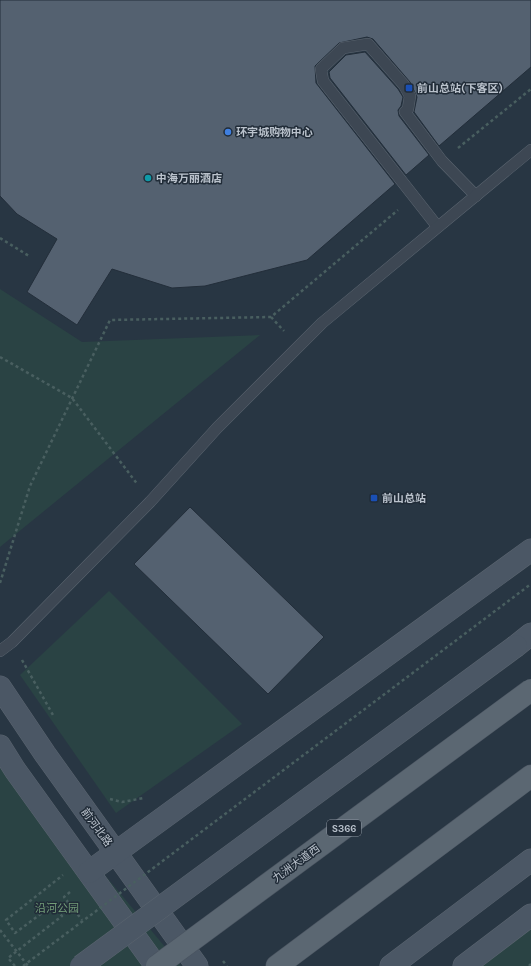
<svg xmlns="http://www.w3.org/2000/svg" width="531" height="966" font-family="Karla,'Noto Sans SC',sans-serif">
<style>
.green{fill:#2a4344}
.building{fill:#546170;stroke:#232e3a}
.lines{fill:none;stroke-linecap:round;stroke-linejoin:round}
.lane-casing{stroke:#5b6570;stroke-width:12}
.secondary-casing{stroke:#5b6570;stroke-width:23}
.primary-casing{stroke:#49535f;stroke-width:23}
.path{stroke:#495f60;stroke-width:2.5;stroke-dasharray:3 3;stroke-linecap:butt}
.lane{stroke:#3d4753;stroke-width:11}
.secondary{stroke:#4b5765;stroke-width:22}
.primary{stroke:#5b6772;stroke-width:22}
.secondary-bridge-casing{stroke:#5b6570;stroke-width:23;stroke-linecap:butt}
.primary-bridge-casing{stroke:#49535f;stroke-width:23;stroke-linecap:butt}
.path-bridge{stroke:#495f60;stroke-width:2.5;stroke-dasharray:3 3;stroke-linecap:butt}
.secondary-bridge{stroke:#4b5765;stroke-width:22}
.primary-bridge{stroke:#5b6772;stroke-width:22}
.transit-dot{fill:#1a4fb4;stroke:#212c38;stroke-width:1.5}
.shop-dot{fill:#3f7fe0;stroke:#212c38;stroke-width:1.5}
.culture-dot{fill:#0f9aa8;stroke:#212c38;stroke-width:1.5}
.labels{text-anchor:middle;stroke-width:3;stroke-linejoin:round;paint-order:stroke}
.shield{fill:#212c38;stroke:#8c95a0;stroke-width:1}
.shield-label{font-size:10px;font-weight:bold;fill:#bac2cc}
.poi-label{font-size:11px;font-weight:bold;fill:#bac2cc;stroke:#212c38;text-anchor:start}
.street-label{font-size:11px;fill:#bac2cc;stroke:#212c38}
.park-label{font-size:11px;fill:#729c78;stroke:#212c38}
</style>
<rect width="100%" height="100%" fill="#283643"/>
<!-- green -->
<g class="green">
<polygon points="0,289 82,342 260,335 0,547"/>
<polygon points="109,591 242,724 116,813 20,675"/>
<polygon points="0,750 181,966 0,966"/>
<polygon points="531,919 531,966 468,966"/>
</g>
<!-- building -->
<g class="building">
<polygon points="0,0 531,0 531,67 439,146 414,112 417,97 410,82 373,39 367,37 339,43 315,66 316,83 395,184 307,260 205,286 172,288 112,269 77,325 27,292 57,239 17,214 0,196"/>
<polygon points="365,52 398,89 403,97 401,106 398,110 399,116 429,155 406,175 330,78 329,72 346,55"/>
<polygon points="190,507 324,637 268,694 134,564"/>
</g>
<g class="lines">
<defs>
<g id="lane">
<polyline points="437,226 323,81 321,69 343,48 368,44 404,85 410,96 408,109 405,112 442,161 476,196"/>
<polyline points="0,651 12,642 150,502 217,428 322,323 531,150"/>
</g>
<g id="secondary">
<polyline points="516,646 531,634"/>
<polyline points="0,687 45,754 197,966"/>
<polyline points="0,746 15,770 156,966"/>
<polyline points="89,872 531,550"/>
<polyline points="391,966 531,860"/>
<polyline points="464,966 531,915"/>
</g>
<polyline id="primary" points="277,966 531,776"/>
</defs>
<!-- lane casing -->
<use href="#lane" class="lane-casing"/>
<!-- secondary casing -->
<use href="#secondary" class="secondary-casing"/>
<!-- primary casing -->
<use href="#primary" class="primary-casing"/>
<!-- path -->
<g class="path">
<polyline points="458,148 531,89"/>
<polyline points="0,238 29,256"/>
<polyline points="271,317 284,331"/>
<polyline points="0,357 72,398 138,485"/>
<polyline points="0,583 30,486 110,320 271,317 398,210"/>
<polyline points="22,660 53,715"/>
<polyline points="110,799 122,802 144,798"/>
<polyline points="70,892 64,897 82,920"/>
<polyline points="0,930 28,966"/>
<polyline points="223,961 227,966"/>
<polyline points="529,966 531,964"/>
</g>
<!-- lane -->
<use href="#lane" class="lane"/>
<!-- secondary -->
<use href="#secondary" class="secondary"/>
<!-- primary -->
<use href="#primary" class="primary"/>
<defs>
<polyline id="secondary-bridge" points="81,966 516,646"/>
<polyline id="primary-bridge" points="157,966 531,690"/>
</defs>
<!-- secondary-bridge casing -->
<use href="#secondary-bridge" class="secondary-bridge-casing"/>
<!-- primary-bridge casing -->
<use href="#primary-bridge" class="primary-bridge-casing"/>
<!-- path-bridge -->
<g class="path-bridge">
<polyline points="15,966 8,958 62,916 53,905 15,933 6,920 63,875"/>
<polyline points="23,966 531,584"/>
</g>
<!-- secondary-bridge -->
<use href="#secondary-bridge" class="secondary-bridge"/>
<!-- primary-bridge -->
<use href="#primary-bridge" class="primary-bridge"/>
</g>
<!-- markers -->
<g class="transit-dot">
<rect x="405" y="84" width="8" height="8" rx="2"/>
<rect x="370" y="494" width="8" height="8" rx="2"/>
</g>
<circle class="shop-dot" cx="228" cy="132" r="4"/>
<circle class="culture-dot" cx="148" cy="178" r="4"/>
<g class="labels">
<!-- shield labels -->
<rect class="shield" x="327" y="820" width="34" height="16" rx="3"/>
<g class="shield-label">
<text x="344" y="832">S366</text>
</g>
<!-- poi labels -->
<g class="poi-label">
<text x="417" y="92">前山总站(下客区)</text>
<text x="236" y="136">环宇城购物中心</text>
<text x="156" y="182">中海万丽酒店</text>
<text x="382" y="502">前山总站</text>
</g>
<!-- street labels -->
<g class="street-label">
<text transform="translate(97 827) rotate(54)" y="4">前河北路</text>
<text transform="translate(296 863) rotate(-36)" y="4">九洲大道西</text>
</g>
<!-- park labels -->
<g class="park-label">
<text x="57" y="912">沿河公园</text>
</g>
</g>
</svg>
